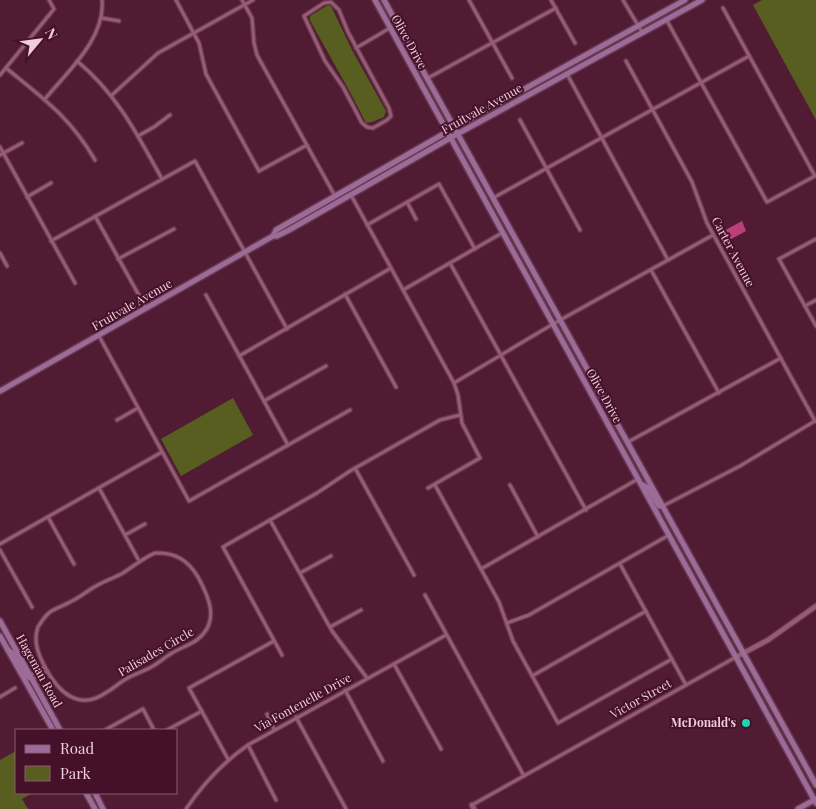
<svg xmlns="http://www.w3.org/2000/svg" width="816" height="809" font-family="'Playfair Display',serif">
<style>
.green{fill:#585e20}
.water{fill:#b9407a}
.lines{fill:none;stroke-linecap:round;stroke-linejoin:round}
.minor-casing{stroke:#683a51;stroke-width:5.5}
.tertiary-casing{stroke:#683a51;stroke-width:7}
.secondary-casing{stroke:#683a51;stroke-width:8}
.minor{stroke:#985b74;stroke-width:3}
.tertiary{stroke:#985b74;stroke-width:4.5}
.secondary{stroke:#9c6b97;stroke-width:5}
.poi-dot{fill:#1dd5b1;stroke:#45112a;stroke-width:2}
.labels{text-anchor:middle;stroke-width:4;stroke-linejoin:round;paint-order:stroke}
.street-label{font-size:12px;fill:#efcdd9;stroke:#45112a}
.poi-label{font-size:12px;font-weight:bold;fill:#efcdd9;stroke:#45112a;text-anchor:end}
</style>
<rect width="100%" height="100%" fill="#511b34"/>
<!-- green -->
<g class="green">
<polygon points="762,0 816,0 816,120 753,5"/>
<path d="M328 5 331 6 352 50 386 111 384 117 372 122 366 123C349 88 328 54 310 20V16Z"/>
<polygon points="233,398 253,435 181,476 161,439"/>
<polygon points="16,751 16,793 33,793 22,799 28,809 0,809 0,760"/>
</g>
<!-- water -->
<polygon class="water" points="742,221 746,231 724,243 718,234"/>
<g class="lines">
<defs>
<g id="minor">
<polyline points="176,0 199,43 206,74 259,171 307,145"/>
<polyline points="242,0 252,18 254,43 257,55 335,196"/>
<polyline points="469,0 512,78"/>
<polyline points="551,0 575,43"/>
<polyline points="623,0 642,32"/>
<polygon points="331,2 339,10 348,32 389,108 391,116 387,120 373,128 367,127 362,123 343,87 325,61 304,16 324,3"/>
<polyline points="102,18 119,21"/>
<polyline points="666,19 767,202 815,176 723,8"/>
<polyline points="356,48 390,28"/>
<path d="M77 61C117 94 137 134 162 179"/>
<polyline points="626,61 692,182 707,223 815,421"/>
<path d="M6 68C43 98 70 117 95 160"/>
<polyline points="567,74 668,260"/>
<polyline points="0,75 54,9 49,0"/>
<polyline points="428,78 556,8"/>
<polyline points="112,95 158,53 253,0"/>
<path d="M45 99C67 72 106 38 102 0"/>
<polyline points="520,120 580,230"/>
<polyline points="138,136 154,127 170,115"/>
<polyline points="0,147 75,283"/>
<polyline points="0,155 22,143"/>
<polyline points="351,195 454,383 458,395 462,423 480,458 428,488"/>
<polyline points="27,197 51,183"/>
<polyline points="493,198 749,56"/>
<polyline points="407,202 416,219"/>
<polyline points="95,216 146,308"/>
<polyline points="367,225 439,184 475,249"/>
<polyline points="816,239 779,259 816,326"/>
<polyline points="51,241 195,161 287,329"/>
<polyline points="0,253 7,266"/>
<polyline points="118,259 174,229"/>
<polyline points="450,263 586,510"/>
<polyline points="651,270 719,393"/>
<polyline points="403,290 502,233"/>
<polyline points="345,294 396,387"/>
<polyline points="206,295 288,445"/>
<polyline points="805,306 816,300"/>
<polyline points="99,336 189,501 350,410"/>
<polyline points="239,356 391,268"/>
<polyline points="454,383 553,324 713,235"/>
<polyline points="264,401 326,366"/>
<polyline points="117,420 138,408"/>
<polyline points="628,442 781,358"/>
<polyline points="355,468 414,575"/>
<polyline points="435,485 499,602 513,641 558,723 672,659"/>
<polyline points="510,485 538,537"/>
<polyline points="99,488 138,559"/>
<polyline points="663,506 740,466 815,421"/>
<polyline points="48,517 74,564"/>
<polyline points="270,520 332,631 367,678"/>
<polyline points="125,535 145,524"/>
<polyline points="0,544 162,452"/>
<polyline points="0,550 32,607"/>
<path d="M155 553C175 552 188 560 198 577 209 597 220 621 198 639 191 645 180 648 172 653 165 657 160 662 153 666 145 671 135 674 126 679 119 683 114 688 107 692 79 712 58 692 45 667 38 654 33 641 38 627 41 622 45 616 50 612 56 608 63 606 70 602 79 598 87 591 96 586 104 581 114 578 123 573 134 566 143 558 155 553Z"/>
<polyline points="620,564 686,685"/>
<polyline points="481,569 638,479"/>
<polyline points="300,573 331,556"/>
<polyline points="425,595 524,776"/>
<polyline points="507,623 529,615 669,535"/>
<polyline points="330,627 361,610"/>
<polyline points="282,655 223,547 317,493 350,471 440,420 460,415"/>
<polyline points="394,664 441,749"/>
<polyline points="30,675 45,667"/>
<polyline points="532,676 646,611"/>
<polyline points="33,679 47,671"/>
<polyline points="345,690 383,761"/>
<polyline points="0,697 15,688"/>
<polyline points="267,714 274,729"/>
<polyline points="296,717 346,809"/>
<polyline points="105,730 143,709 154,730"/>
<polyline points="167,730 202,711"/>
<polyline points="248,745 276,800"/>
<polyline points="228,759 189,688 274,641"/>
<polyline points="472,805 736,657"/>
<path d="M186 809C203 784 222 763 248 745L446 635"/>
</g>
<g id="tertiary">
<polyline points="736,657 768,640 816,606"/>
<polyline points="472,805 474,809"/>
</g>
<g id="secondary">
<polyline points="375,0 816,803"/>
<polyline points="384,0 816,785"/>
<polyline points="273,236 276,230 447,132 685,0"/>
<polyline points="0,391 273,236 277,236 289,230 459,133 702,0"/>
<polyline points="643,485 648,488 659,506 663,506"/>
<polyline points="0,621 60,730"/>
<polyline points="0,636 53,730"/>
<path d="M8 650C19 656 20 670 30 678"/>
<polyline points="86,793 95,809"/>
<polyline points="95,793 103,809"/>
<polyline points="798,809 816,799"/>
</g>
</defs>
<!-- minor casing -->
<use href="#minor" class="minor-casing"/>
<!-- tertiary casing -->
<use href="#tertiary" class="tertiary-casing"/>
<!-- secondary casing -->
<use href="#secondary" class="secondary-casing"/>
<!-- minor -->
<use href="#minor" class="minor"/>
<!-- tertiary -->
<use href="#tertiary" class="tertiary"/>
<!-- secondary -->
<use href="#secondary" class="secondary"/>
</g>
<!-- markers -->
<circle class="poi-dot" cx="746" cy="723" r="5"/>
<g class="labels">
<!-- street labels -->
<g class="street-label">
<text transform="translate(409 42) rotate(61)" y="4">Olive Drive</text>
<text transform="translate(482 109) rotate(-29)" y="4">Fruitvale Avenue</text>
<text transform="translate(733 252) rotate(62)" y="4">Carter Avenue</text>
<text transform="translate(132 305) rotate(-30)" y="4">Fruitvale Avenue</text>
<text transform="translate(604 396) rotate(61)" y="4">Olive Drive</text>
<text transform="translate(156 652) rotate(-30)" y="4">Palisades Circle</text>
<text transform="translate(39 671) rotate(61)" y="4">Hageman Road</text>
<text transform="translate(641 699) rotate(-29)" y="4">Victor Street</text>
<text transform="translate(303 703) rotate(-29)" y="4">Via Fontenelle Drive</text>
</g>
<!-- poi labels -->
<g class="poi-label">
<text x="736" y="727">McDonald's</text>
</g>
</g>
<!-- legend -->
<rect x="15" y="729" width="162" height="65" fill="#45112a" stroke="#895c70"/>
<rect x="25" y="745" width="25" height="8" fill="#9c6b97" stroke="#895c70"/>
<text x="60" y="754" font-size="15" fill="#efcdd9">Road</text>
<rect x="25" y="766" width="25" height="15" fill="#585e20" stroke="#895c70"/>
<text x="60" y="779" font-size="15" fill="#efcdd9">Park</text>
<!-- north arrow -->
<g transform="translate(40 40) rotate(61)" stroke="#45112a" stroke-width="4" paint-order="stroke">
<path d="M0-4L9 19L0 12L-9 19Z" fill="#efcdd9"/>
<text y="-8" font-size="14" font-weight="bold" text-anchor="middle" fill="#efcdd9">N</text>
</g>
</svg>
